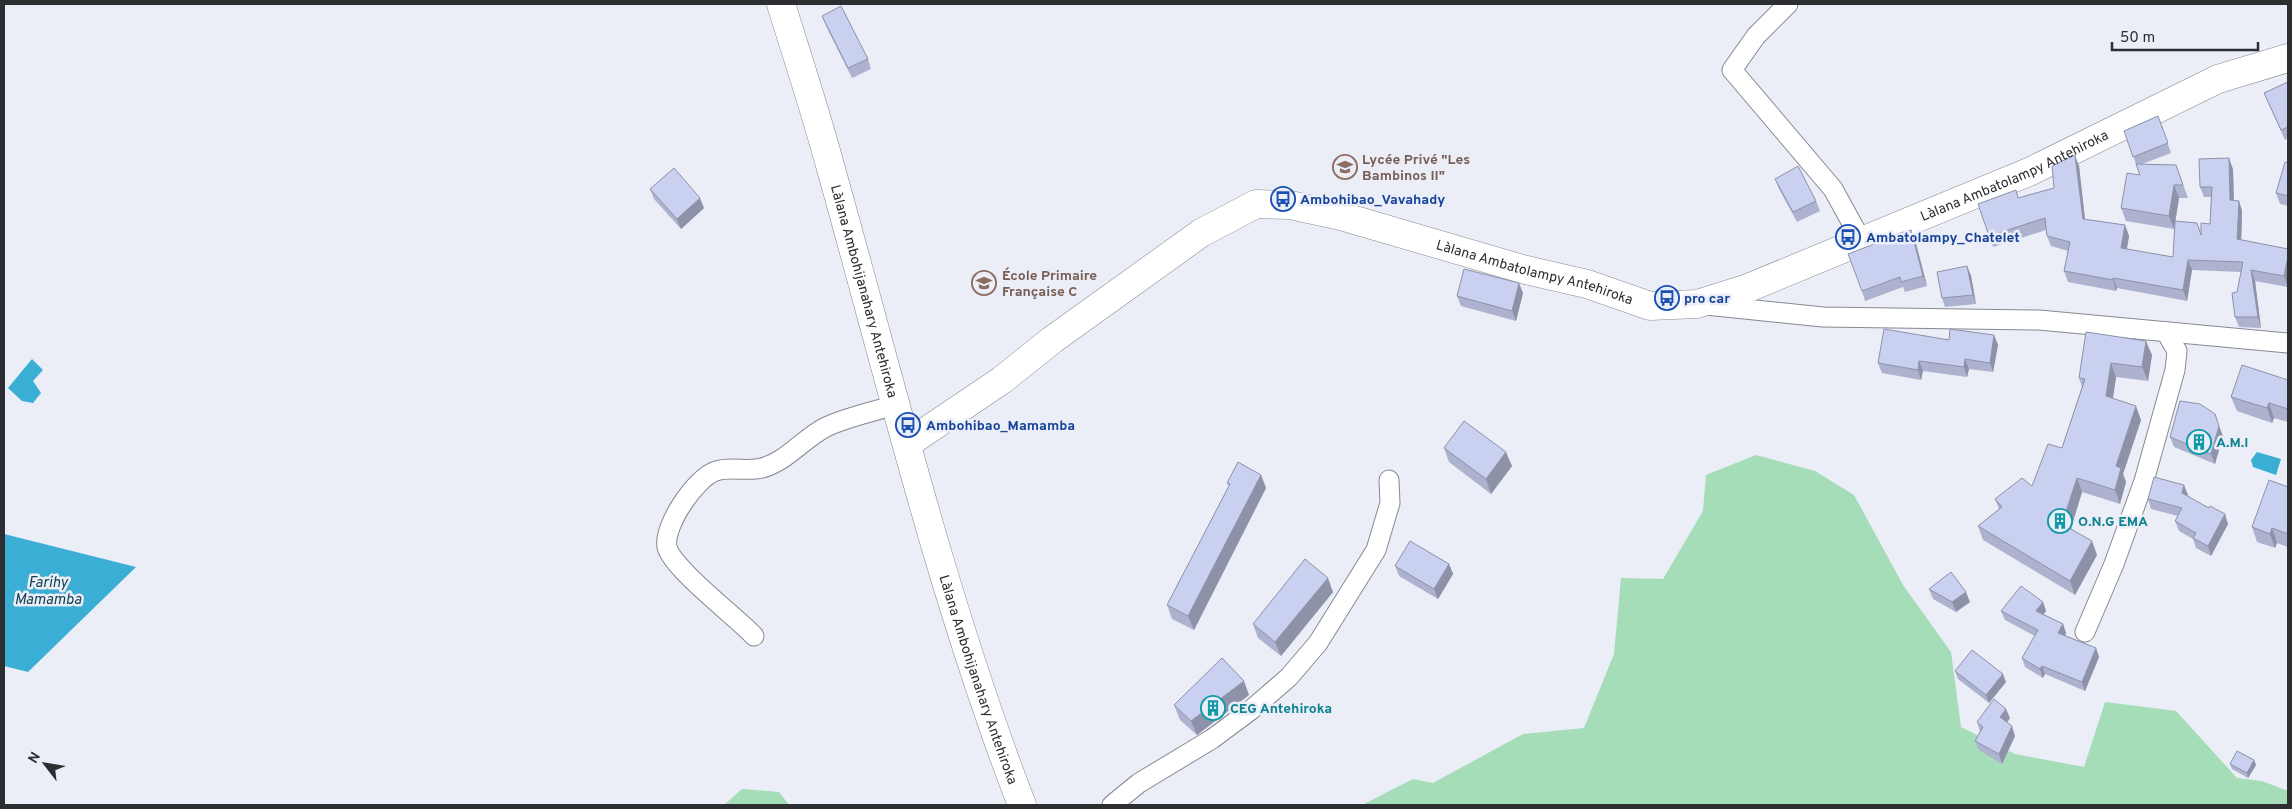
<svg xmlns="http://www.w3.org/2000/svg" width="2292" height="809" font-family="Overpass,sans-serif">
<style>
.green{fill:#a4ddb7}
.water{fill:#3aaed4}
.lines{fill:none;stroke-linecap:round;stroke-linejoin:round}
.street-casing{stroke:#878992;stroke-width:21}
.secondary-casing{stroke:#878992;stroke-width:29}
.street{stroke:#fff;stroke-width:19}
.secondary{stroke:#fff;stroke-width:28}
.wall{fill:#adb3ce}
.shaded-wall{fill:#8d92a8}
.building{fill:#c9d0f0;stroke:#8d92a8}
.labels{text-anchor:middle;stroke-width:5;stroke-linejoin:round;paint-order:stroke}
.education-label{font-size:14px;font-weight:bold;fill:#785e54;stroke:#ebedf7;text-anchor:start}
.street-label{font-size:14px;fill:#2d2e32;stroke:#ebedf7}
.transit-label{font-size:14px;font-weight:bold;fill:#164399;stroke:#ebedf7;text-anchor:start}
.culture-label{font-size:14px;font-weight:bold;fill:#0d838f;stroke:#ebedf7;text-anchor:start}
.water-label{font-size:15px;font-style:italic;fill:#114252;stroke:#ebedf7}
</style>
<rect width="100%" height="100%" fill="#ebedf7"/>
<!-- green -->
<g class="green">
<polygon points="1756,455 1815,471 1854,495 1903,585 1951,652 1961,727 2015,754 2084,767 2105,702 2176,711 2237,778 2262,781 2288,791 2288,805 1362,805 1413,779 1433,783 1523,734 1584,728 1614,654 1621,578 1663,579 1703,511 1706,475"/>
<polygon points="742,789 779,792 789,805 724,805"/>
</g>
<!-- water -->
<g class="water">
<polygon points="32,359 43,370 33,381 41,393 33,403 22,401 8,388"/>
<polygon points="2257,452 2281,459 2276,475 2253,467 2251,460"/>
<polygon points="4,534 136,567 28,672 4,666"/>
</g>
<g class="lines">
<defs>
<g id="street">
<polyline points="1788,4 1756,36 1732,70 1833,189 1861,240"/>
<polyline points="1706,305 1823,317 2039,320 2288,343"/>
<polyline points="2085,632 2114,564 2144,481 2175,370 2177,351 2166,332"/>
<path d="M754 636C736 617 672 568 667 547 663 526 696 477 716 471 731 466 747 472 762 468 786 462 804 438 826 427 847 417 872 412 895 405"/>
<polyline points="1112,805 1139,783 1212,739 1251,710 1289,677 1318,643 1376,550 1390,503 1389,480"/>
</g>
<g id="secondary">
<path id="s1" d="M781 4C798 59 816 113 831 169 891 382 942 598 1022 805"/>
<path id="s2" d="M907 444 1002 380 1052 340 1201 233 1256 204 1290 205 1341 216 1526 270 1587 284 1650 306 1697 304 1748 288 2029 172 2218 79 2288 58"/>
</g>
</defs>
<!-- street casing -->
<use href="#street" class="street-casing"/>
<!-- secondary casing -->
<use href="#secondary" class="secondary-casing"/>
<!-- street -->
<use href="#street" class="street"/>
<!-- secondary -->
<use href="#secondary" class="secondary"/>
</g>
<!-- wall -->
<g class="wall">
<polygon points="822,16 868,59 871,69 852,78 826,26"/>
<polygon points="2288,82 2288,138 2285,140 2264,93"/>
<polygon points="2158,116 2171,153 2142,164 2176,165 2188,198 2179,198 2174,229 2126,221 2121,208 2140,175 2124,131"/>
<polygon points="2288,163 2288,206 2280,204 2276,193"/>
<polygon points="2079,166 2085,219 2125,225 2129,236 2127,249 2173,257 2201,235 2210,224 2211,197 2204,197 2200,187 2233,169 2234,200 2239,201 2242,211 2241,240 2288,249 2288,287 2255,281 2261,328 2239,327 2235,317 2237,292 2241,272 2192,270 2187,301 2117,288 2116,291 2068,282 2064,271 2068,251 2051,246 2047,236 2046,230 1993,247 1978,204 2019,198 2054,188"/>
<polygon points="1775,179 1816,201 1820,211 1797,222 1779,189"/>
<polygon points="650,189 704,208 681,229 654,199"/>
<polygon points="1911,230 1915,240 1927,286 1905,292 1903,287 1865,301 1862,291"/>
<polygon points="1967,266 1971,276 1976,304 1945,307 1942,298"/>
<polygon points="1523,293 1516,321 1461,306 1457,296"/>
<polygon points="2086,332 2152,355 2148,381 2116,377 2113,399 2141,420 2123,474 2126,482 2120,504 2082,492 2071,528 2097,555 2075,595 1983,540 1978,526 1999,509 1995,499 2032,486 2062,448 2082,387 2079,378"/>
<polygon points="1994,335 1998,345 1993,372 1969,369 1967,377 1923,371 1921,380 1882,373 1878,363 1949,340"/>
<polygon points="2288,380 2288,422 2274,418 2272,423 2237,411 2231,397"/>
<polygon points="2223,436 2215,464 2174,447 2170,437"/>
<polygon points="1444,448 1512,466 1491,494 1449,462"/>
<polygon points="1261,475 1266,488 1194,630 1172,619 1167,605 1229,486 1227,483"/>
<polygon points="2184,485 2187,496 2228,524 2211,556 2196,548 2193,539 2179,531 2175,521 2178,516 2151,509 2148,499"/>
<polygon points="2288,487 2288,547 2277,543 2275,548 2257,542 2252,527"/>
<polygon points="1449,564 1453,574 1438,599 1399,576 1395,566"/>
<polygon points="1929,589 1970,602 1956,612 1933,599"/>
<polygon points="1333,592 1281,656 1258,638 1253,624"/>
<polygon points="2043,602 2046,611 2043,614 2063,624 2066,633 2065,635 2096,648 2099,657 2085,691 2045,674 2043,678 2025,667 2022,658 2035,636 2005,620 2001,611"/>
<polygon points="1955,671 2006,682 1989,703 1958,679"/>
<polygon points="1249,695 1197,735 1180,720 1174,705"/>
<polygon points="2010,718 2007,722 2015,736 2002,764 1979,750 1975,741 1980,732 1977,722"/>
<polygon points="2254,760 2256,765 2248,778 2232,769 2230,764"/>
</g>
<!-- shaded-wall -->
<g class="shaded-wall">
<polygon points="2075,155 2079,166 2086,229 2083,219"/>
<polygon points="2229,158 2233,169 2234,211 2230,200"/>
<polygon points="2174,185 2179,198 2174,229 2169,216"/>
<polygon points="700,198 704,208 681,229 677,219"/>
<polygon points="2239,201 2242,211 2241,249 2237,239"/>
<polygon points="2125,225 2129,236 2125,259 2121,248"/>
<polygon points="1911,230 1915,240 1927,286 1923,276"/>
<polygon points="2288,257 2288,287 2284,276"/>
<polygon points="2188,260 2192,270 2187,301 2183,290"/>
<polygon points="1967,266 1971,276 1976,304 1973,295"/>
<polygon points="2251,270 2255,281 2261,328 2258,317"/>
<polygon points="2113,278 2117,288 2116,291 2113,280"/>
<polygon points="1519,283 1523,293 1516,321 1512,311"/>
<polygon points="1994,335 1998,345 1993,372 1990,363"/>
<polygon points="2146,341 2152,355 2148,381 2142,367"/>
<polygon points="1965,359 1969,369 1967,377 1964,367"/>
<polygon points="1919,361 1923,371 1921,380 1918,370"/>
<polygon points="2111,363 2116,377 2111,410 2106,396"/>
<polygon points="2269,403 2274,418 2272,423 2267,408"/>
<polygon points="2136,406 2141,420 2123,474 2126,482 2120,504 2115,490 2116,466"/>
<polygon points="2219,426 2223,436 2215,464 2211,454"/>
<polygon points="1506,452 1512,466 1491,494 1486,479"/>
<polygon points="1261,475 1266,488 1194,630 1188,616"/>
<polygon points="2077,478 2082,492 2068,538 2062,524"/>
<polygon points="2184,485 2188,495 2185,503 2182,493"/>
<polygon points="2225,514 2228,524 2211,556 2208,546"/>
<polygon points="2272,528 2277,543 2275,548 2270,534"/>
<polygon points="2092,541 2097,555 2075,595 2070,581"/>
<polygon points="1449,564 1453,574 1438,599 1434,589"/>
<polygon points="1328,578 1333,592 1281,656 1275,642"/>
<polygon points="1966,592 1970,602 1956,612 1952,602"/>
<polygon points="2043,602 2046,611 2039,620 2036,611"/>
<polygon points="2063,624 2066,633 2062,642 2058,633"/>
<polygon points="2096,648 2099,657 2085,691 2082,682"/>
<polygon points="2042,666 2045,674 2043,678 2040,669"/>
<polygon points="2003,674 2006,682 1989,703 1986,695"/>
<polygon points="1244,681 1249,695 1197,735 1191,721"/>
<polygon points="2006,709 2010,718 2003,727 2000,717"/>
<polygon points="2012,726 2015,736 2002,764 1999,754"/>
<polygon points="2254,760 2256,765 2248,778 2247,773"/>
</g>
<!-- building -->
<g class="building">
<polygon points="841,6 868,59 848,68 822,16"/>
<polygon points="2288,82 2288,127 2281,130 2264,93"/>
<polygon points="2158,116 2168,143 2133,157 2124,131"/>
<polygon points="2075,155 2083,219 2125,225 2121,248 2173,257 2175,221 2197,223 2201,235 2201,223 2210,224 2212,187 2200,187 2199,159 2229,158 2230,200 2239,201 2237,239 2288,249 2288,257 2284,276 2251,270 2258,317 2235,317 2232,293 2237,292 2243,262 2188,260 2183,290 2113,278 2113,280 2064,271 2070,242 2047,236 2045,218 1989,236 1978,204 2016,190 2018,198 2054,188 2052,166"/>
<polygon points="2285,162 2288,163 2288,196 2276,193"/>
<polygon points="2136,164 2176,165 2183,185 2174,185 2169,216 2121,208 2127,173 2140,175"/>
<polygon points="1798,166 1816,201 1793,212 1775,179"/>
<polygon points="674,168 700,198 677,219 650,189"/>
<polygon points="1911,230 1923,276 1901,282 1900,277 1862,291 1848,254 1890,238 1889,236"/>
<polygon points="1967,266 1973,295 1942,298 1937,272"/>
<polygon points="1464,269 1519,283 1512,311 1457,296"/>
<polygon points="1884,329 1949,340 1950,329 1994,335 1990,363 1965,359 1964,367 1919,361 1918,370 1878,363"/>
<polygon points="2086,332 2146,341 2142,367 2111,363 2106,396 2136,406 2116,466 2121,468 2115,490 2077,478 2062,524 2092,541 2070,581 1978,526 2002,507 1995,499 2022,478 2032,486 2048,444 2062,448 2085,379 2079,378"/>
<polygon points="2242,365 2288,380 2288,409 2269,403 2267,408 2231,397"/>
<polygon points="2180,401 2200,404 2215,414 2219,426 2211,454 2170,437"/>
<polygon points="1464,421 1506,452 1486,479 1444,448"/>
<polygon points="1238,462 1261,475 1188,616 1167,605 1230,484 1227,483"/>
<polygon points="2154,477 2184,485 2182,493 2209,508 2210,506 2225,514 2208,546 2193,538 2196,533 2175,521 2182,508 2148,499"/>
<polygon points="2269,480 2288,487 2288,534 2272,528 2270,534 2252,527"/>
<polygon points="1410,541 1449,564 1434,589 1395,566"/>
<polygon points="1305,559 1328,578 1275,642 1253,624"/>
<polygon points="1951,572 1966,592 1952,602 1929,589"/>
<polygon points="2021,586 2043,602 2036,611 2063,624 2058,633 2096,648 2082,682 2042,666 2040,669 2022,658 2038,630 2001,611"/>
<polygon points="1972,650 2003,674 1986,695 1955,671"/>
<polygon points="1222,658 1244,681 1191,721 1174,705"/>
<polygon points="1994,699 2006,709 2000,717 2012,726 1999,754 1975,741 1983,727 1977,722"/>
<polygon points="2237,751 2254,760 2247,773 2230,764"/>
</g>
<!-- icons -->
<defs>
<symbol id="school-ring" viewBox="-11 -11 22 22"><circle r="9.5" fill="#ebedf7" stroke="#8d6e63" stroke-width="1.5"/><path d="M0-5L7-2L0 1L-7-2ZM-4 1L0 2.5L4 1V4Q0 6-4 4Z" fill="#8d6e63"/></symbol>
<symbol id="bus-ring" viewBox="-11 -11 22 22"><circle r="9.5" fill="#ebedf7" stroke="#1a4fb4" stroke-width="1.5"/><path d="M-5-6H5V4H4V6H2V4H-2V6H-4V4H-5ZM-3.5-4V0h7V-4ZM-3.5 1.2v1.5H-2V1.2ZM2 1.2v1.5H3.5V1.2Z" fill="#1a4fb4"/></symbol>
<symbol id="building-ring" viewBox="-11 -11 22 22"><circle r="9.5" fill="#ebedf7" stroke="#0f9aa8" stroke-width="1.5"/><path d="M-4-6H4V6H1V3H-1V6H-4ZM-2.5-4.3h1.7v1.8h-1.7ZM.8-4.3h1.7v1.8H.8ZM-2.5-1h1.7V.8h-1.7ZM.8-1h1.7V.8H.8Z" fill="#0f9aa8"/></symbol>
</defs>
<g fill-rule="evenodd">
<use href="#school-ring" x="1331" y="153" width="28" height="28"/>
<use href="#bus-ring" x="1269" y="185" width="28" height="28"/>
<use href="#bus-ring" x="1834" y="223" width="28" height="28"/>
<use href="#school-ring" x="970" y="269" width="28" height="28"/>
<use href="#bus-ring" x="1653" y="284" width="28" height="28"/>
<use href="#bus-ring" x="894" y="411" width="28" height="28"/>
<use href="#building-ring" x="2185" y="428" width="28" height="28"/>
<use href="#building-ring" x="2046" y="507" width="28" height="28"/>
<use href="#building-ring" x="1199" y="694" width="28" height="28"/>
</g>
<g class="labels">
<!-- education labels -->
<g class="education-label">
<text x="1362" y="164">Lycée Privé "Les<tspan x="1362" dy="16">Bambinos II"</tspan></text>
<text x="1002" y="280">École Primaire<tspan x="1002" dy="16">Française C</tspan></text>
</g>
<!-- street labels -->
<g class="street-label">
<text dy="5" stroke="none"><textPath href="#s2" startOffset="1222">Làlana Ambatolampy Antehiroka</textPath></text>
<text dy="5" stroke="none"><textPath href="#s2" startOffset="712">Làlana Ambatolampy Antehiroka</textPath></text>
<text dy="5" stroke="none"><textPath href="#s1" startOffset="299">Làlana Ambohijanahary Antehiroka</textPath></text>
<text dy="5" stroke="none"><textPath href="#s1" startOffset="704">Làlana Ambohijanahary Antehiroka</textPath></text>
</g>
<!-- transit labels -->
<g class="transit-label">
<text x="1300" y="204">Ambohibao_Vavahady</text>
<text x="1866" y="242">Ambatolampy_Chatelet</text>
<text x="1684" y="303">pro car</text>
<text x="926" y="430">Ambohibao_Mamamba</text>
</g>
<!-- culture labels -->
<g class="culture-label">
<text x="2216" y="447">A.M.I</text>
<text x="2078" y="526">O.N.G EMA</text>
<text x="1230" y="713">CEG Antehiroka</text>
</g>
<!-- water labels -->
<g class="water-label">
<text x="48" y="587">Farihy<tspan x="48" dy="17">Mamamba</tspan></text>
</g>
</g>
<!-- border -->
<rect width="2292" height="809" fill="none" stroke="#2d2e32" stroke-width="10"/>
<!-- north arrow -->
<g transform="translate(45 764) rotate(301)" stroke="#ebedf7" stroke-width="4" paint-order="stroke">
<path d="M0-4L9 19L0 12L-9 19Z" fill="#2d2e32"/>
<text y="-8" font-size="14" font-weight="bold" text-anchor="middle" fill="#2d2e32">N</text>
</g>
<!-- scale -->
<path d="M2112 42v8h146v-8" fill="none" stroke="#2d2e32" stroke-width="2.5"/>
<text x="2120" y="42" font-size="15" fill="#2d2e32" stroke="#ebedf7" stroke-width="4" paint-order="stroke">50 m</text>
</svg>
